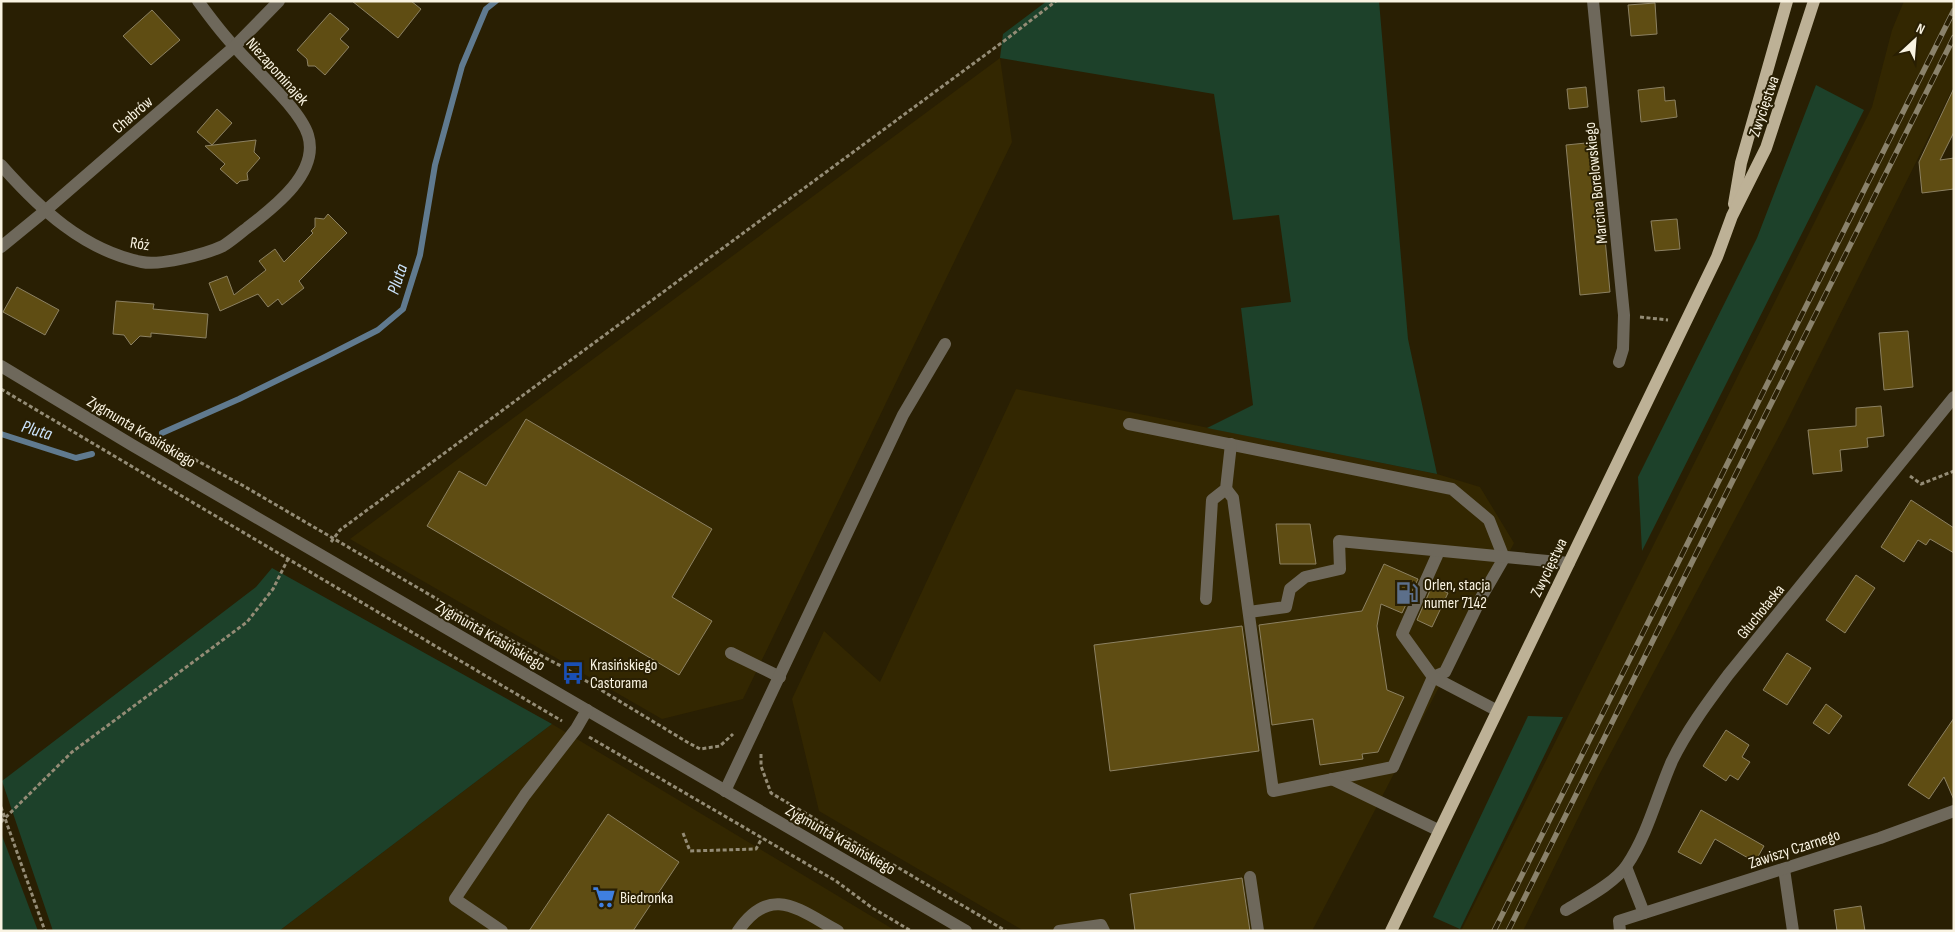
<svg xmlns="http://www.w3.org/2000/svg" width="1955" height="932" font-family="'Sofia Sans Condensed',sans-serif">
<style>
.built{fill:#332701}
.green{fill:#1d412a}
.lines{fill:none;stroke-linecap:round;stroke-linejoin:round}
.stream{stroke:#607a8f;stroke-width:6}
.building{fill:#5f4d13;stroke:#8c8162}
.path{stroke:#948c76;stroke-width:3;stroke-dasharray:4 2.5;stroke-linecap:butt}
.minor{stroke:#6e685b;stroke-width:12}
.major{stroke:#bdb196;stroke-width:12}
.rail-casing{stroke:#8a826b;stroke-width:5.5}
.rail{stroke:#291f03;stroke-width:4;stroke-dasharray:11;stroke-linecap:butt}
.labels{text-anchor:middle;stroke-width:4;stroke-linejoin:round;paint-order:stroke}
.street-label{font-size:16px;fill:#f9f3e2;stroke:#291f03}
.poi-label{font-size:16px;fill:#f9f3e2;stroke:#291f03;text-anchor:start}
.water-label{font-size:18px;font-style:italic;fill:#cce4fd;stroke:#291f03}
</style>
<rect width="100%" height="100%" fill="#291f03"/>
<!-- built -->
<g class="built">
<polygon points="1904,1 1954,1 1954,86 1785,425 1598,777 1523,931 1461,931 1872,107 1892,30"/>
<polygon points="1000,58 1012,142 743,699 662,719 350,539"/>
<polygon points="1016,389 1437,474 1480,487 1514,543 1312,931 1024,931 819,811 792,699 824,631 880,682"/>
<polygon points="552,724 896,931 279,931"/>
</g>
<!-- green -->
<g class="green">
<polygon points="1047,1 1379,1 1408,339 1437,474 1207,428 1253,405 1241,308 1291,302 1279,215 1233,220 1214,94 1000,58 1003,34"/>
<polygon points="1816,85 1864,110 1642,551 1638,477 1757,238"/>
<polygon points="272,568 552,724 279,931 53,931 2,781 256,587"/>
<polygon points="1528,716 1563,717 1460,929 1433,917"/>
<polygon points="1,833 38,931 1,931"/>
</g>
<g class="lines">
<!-- stream -->
<g class="stream">
<polyline points="162,433 239,399 323,358 378,330 403,309 420,255 435,165 462,66 486,9 496,1"/>
<polyline points="1,434 76,458 92,454"/>
</g>
</g>
<!-- building -->
<g class="building">
<polygon points="352,1 411,1 421,9 398,38"/>
<polygon points="1655,3 1657,34 1631,36 1628,5"/>
<polygon points="152,10 180,40 151,65 123,36"/>
<polygon points="330,13 349,29 340,39 349,47 325,75 315,66 308,66 307,59 297,50"/>
<polygon points="1586,87 1588,107 1569,109 1567,89"/>
<polygon points="1664,87 1665,101 1675,100 1677,117 1641,122 1638,90"/>
<polygon points="1954,88 1954,132 1940,160 1954,158 1954,189 1922,193 1919,162"/>
<polygon points="217,109 232,123 212,145 197,132"/>
<polygon points="256,140 254,152 260,158 247,173 248,180 240,181 237,184 220,169 225,164 205,146"/>
<polygon points="1596,142 1610,292 1580,295 1566,145"/>
<polygon points="328,214 347,233 299,281 304,288 282,305 278,299 268,307 258,294 220,311 209,283 227,276 234,295 266,270 259,261 275,249 284,262 313,233 311,231 315,227 315,218 324,219"/>
<polygon points="1677,219 1680,249 1655,251 1651,221"/>
<polygon points="17,287 59,310 45,335 3,312"/>
<polygon points="116,301 154,304 153,309 208,314 206,338 151,333 151,337 140,336 131,345 124,335 113,334"/>
<polygon points="1908,331 1913,387 1884,390 1879,333"/>
<polygon points="1881,406 1884,436 1867,438 1868,447 1840,450 1842,471 1813,474 1808,430 1856,426 1856,408"/>
<polygon points="526,419 712,529 672,597 712,621 679,675 427,526 459,471 486,486"/>
<polygon points="1911,500 1954,528 1954,553 1930,539 1926,545 1918,540 1904,562 1881,547"/>
<polygon points="1276,524 1310,524 1316,564 1280,564"/>
<polygon points="1384,564 1418,579 1402,613 1381,604 1377,626 1387,690 1404,697 1378,752 1362,754 1363,759 1320,765 1313,719 1272,725 1259,625 1362,611"/>
<polygon points="1856,575 1875,588 1845,633 1826,620"/>
<polygon points="1432,586 1448,593 1432,627 1417,620"/>
<polygon points="1242,626 1259,751 1110,771 1094,645"/>
<polygon points="1787,653 1811,668 1787,705 1763,690"/>
<polygon points="1826,704 1842,716 1829,734 1813,723"/>
<polygon points="1954,718 1954,800 1944,777 1929,799 1908,785"/>
<polygon points="1726,730 1749,745 1742,757 1750,762 1738,780 1730,775 1726,781 1703,766"/>
<polygon points="1701,810 1764,846 1755,862 1715,839 1701,864 1678,852"/>
<polygon points="608,814 679,862 633,931 529,931"/>
<polygon points="1242,878 1250,931 1135,931 1130,894"/>
<polygon points="1861,906 1865,931 1837,931 1834,910"/>
</g>
<g class="lines">
<!-- path -->
<g class="path">
<polyline points="1640,317 1668,320"/>
<polyline points="1,389 562,721"/>
<polyline points="166,444 242,485 478,623 563,667 687,742 700,749 720,746 733,734"/>
<polyline points="1910,476 1921,484 1954,471"/>
<polyline points="331,542 340,530 1004,41 1056,1"/>
<polyline points="589,737 836,881 871,907 911,931"/>
<polyline points="761,754 761,766 771,793 1006,931"/>
<polyline points="1,807 45,931"/>
<polyline points="1,822 72,752 247,622 273,589 288,559"/>
<polyline points="683,833 690,851 756,849 762,838"/>
</g>
<!-- minor -->
<g class="minor">
<polyline points="1593,1 1624,315 1623,349 1619,362"/>
<path d="M1 165C40 209 83 250 142 262 160 266 206 254 223 246 231 241 239 234 247 228 273 208 320 173 308 135 300 109 255 70 236 48 222 34 210 17 198 1"/>
<polyline points="1,247 45,211 234,47 279,1"/>
<polyline points="1,366 132,445 966,931"/>
<polyline points="1129,424 1452,489 1489,520 1504,558 1482,596 1445,672 1433,677 1393,767 1273,791 1233,498 1226,489"/>
<polyline points="1439,551 1402,634 1433,677 1496,710"/>
<polyline points="1206,599 1212,500 1226,489 1231,444"/>
<polyline points="1249,612 1286,607 1290,589 1305,577 1340,569 1339,541 1569,563"/>
<polyline points="731,653 780,677"/>
<polyline points="1332,779 1438,830"/>
<polyline points="725,791 903,415 945,344"/>
<polyline points="1626,867 1644,913"/>
<polyline points="1784,869 1793,931"/>
<polyline points="1250,877 1258,931"/>
<path d="M1566 910C1584 899 1615 883 1627 865 1648 834 1657 795 1672 761 1687 730 1708 702 1728 675L1954 397"/>
<polyline points="502,931 455,899 525,795 576,729 587,710"/>
<path d="M738 931C771 883 799 910 838 931"/>
<polyline points="1059,931 1101,925 1104,931"/>
<polyline points="1620,931 1619,921 1880,838 1954,811"/>
</g>
<!-- major -->
<g class="major">
<polyline points="1734,204 1741,163 1787,1"/>
<polyline points="1391,931 1717,257 1732,216 1766,148 1814,1"/>
</g>
<defs>
<g id="rail">
<polyline points="1494,931 1954,10"/>
<polyline points="1508,931 1954,37"/>
</g>
</defs>
<!-- rail casing -->
<use href="#rail" class="rail-casing"/>
<!-- rail -->
<use href="#rail" class="rail"/>
</g>
<!-- icons -->
<defs>
<symbol id="fuel-bare" viewBox="-9 -9 18 18"><path d="M-5.5-6h7V0h2V4h1.3V-2.5L3-4.5l.8-.8L6-3V5H2.5V1h-1V6h-7ZM-4.2-4.7v3.2H.2V-4.7Z" fill="#5c6f8a" stroke="#291f03" stroke-width="2.5" paint-order="stroke"/></symbol>
<symbol id="bus-bare" viewBox="-9 -9 18 18"><path d="M-5-6H5V4H4V6H2V4H-2V6H-4V4H-5ZM-3.5-4V0h7V-4ZM-3.5 1.2v1.5H-2V1.2ZM2 1.2v1.5H3.5V1.2Z" fill="#1a4fb4" stroke="#291f03" stroke-width="2.5" paint-order="stroke"/></symbol>
<symbol id="supermarket-bare" viewBox="-9 -9 18 18"><path d="M-6-5.5h2.5l.6 2H6L4.5 2H-2.5L-4.4-4H-6ZM-1.5 3.2a1.3 1.3 0 1 0 .1 0ZM3 3.2a1.3 1.3 0 1 0 .1 0Z" fill="#3f7fe0" stroke="#291f03" stroke-width="2.5" paint-order="stroke"/></symbol>
</defs>
<g fill-rule="evenodd">
<use href="#fuel-bare" x="1391" y="577" width="32" height="32"/>
<use href="#bus-bare" x="557" y="657" width="32" height="32"/>
<use href="#supermarket-bare" x="588" y="881" width="32" height="32"/>
</g>
<g class="labels">
<!-- street labels -->
<g class="street-label">
<text transform="translate(278 71) rotate(48)" y="6">Niezapominajek</text>
<text transform="translate(1763 106) rotate(-71)" y="6">Zwycięstwa</text>
<text transform="translate(132 114) rotate(-41)" y="6">Chabrów</text>
<text transform="translate(1595 183) rotate(-96)" y="6">Marcina Borelowskiego</text>
<text transform="translate(140 243) rotate(8)" y="6">Róż</text>
<text transform="translate(142 431) rotate(31)" y="6">Zygmunta Krasińskiego</text>
<text transform="translate(1548 567) rotate(-64)" y="6">Zwycięstwa</text>
<text transform="translate(1760 611) rotate(-51)" y="6">Głuchołaska</text>
<text transform="translate(491 635) rotate(30)" y="6">Zygmunta Krasińskiego</text>
<text transform="translate(841 839) rotate(30)" y="6">Zygmunta Krasińskiego</text>
<text transform="translate(1794 848) rotate(-18)" y="6">Zawiszy Czarnego</text>
</g>
<!-- poi labels -->
<g class="poi-label">
<text x="1424" y="590">Orlen, stacja<tspan x="1424" dy="18">numer 7142</tspan></text>
<text x="590" y="670">Krasińskiego<tspan x="590" dy="18">Castorama</tspan></text>
<text x="620" y="903">Biedronka</text>
</g>
<!-- water labels -->
<g class="water-label">
<text transform="translate(397 279) rotate(-72)" y="6">Pluta</text>
<text transform="translate(37 430) rotate(17)" y="6">Pluta</text>
</g>
</g>
<!-- border -->
<rect width="1955" height="932" fill="none" stroke="#f9f3e2" stroke-width="5"/>
<!-- north arrow -->
<g transform="translate(1915 40) rotate(26)" stroke="#291f03" stroke-width="4" paint-order="stroke">
<path d="M0-4L9 19L0 12L-9 19Z" fill="#f9f3e2"/>
<text y="-8" font-size="14" font-weight="bold" text-anchor="middle" fill="#f9f3e2">N</text>
</g>
</svg>
